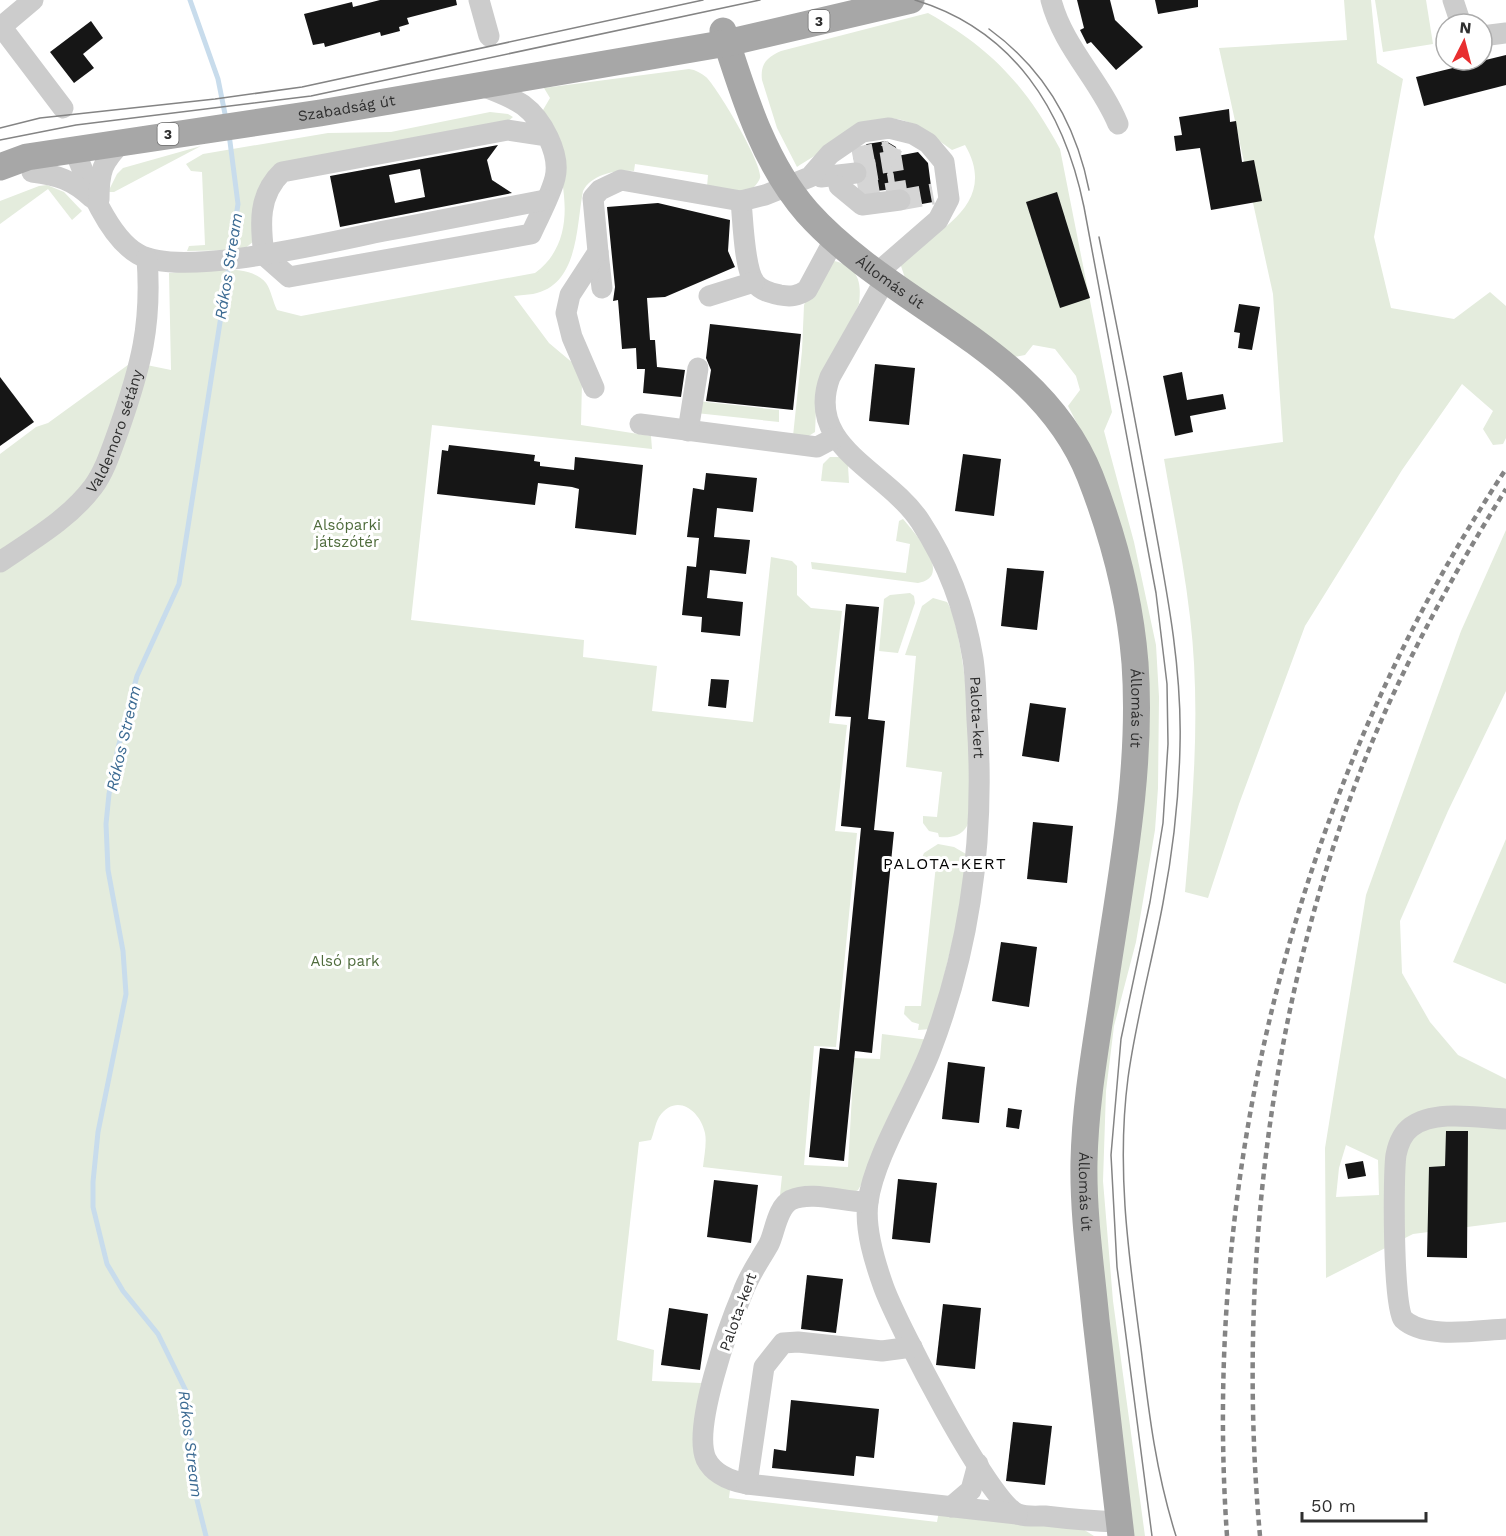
<svg xmlns="http://www.w3.org/2000/svg" width="1506" height="1536" font-family="'Work Sans',sans-serif">
<style>
.green{fill:#e4ecdd;fill-rule:evenodd}
.lines{fill:none;stroke-linecap:round;stroke-linejoin:round}
.stream{stroke:#c8dcec;stroke-width:5}
.building{fill:#161616;fill-rule:evenodd}
.minor-tunnel{stroke:#d5d5d5;stroke-width:21;stroke-dasharray:21 10;stroke-linecap:butt}
.minor{stroke:#ccc;stroke-width:21}
.major{stroke:#a7a7a7;stroke-width:27}
.tram{stroke:#848484;stroke-width:1.5}
.rail{stroke:#848484;stroke-width:4.5;stroke-dasharray:6 4.5;stroke-linecap:butt}
.labels{text-anchor:middle;stroke-width:6;stroke-linejoin:round;paint-order:stroke}
.shield{fill:#fff;stroke:#6d6d6d;stroke-width:1.5}
.shield-label{font-size:14px;font-weight:bold;fill:#2f2f2f}
.street-label{font-size:15px;fill:#2f2f2f;stroke:#fff}
.park-label{font-size:15px;fill:#4e6b3b;stroke:#fff}
.water-label{font-size:16px;font-style:italic;fill:#3b6a92;stroke:#fff}
.neighbourhood-label{font-size:16px;letter-spacing:1.5px;fill:#000;stroke:#fff}
</style>
<rect width="100%" height="100%" fill="#fff"/>
<!-- green -->
<g class="green">
<path d="M1344 0H1371L1377 63 1403 79 1374 237 1391 308 1454 319 1490 292 1506 306V438L1503 444 1493 445 1483 429 1493 411 1462 384 1402 470 1305 626 1239 804 1208 898 1185 892C1193 801 1201 708 1190 617 1184 564 1173 512 1164 459L1283 442 1273 294 1219 48 1347 40Z"/>
<polygon points="1375,0 1426,0 1433,44 1383,52"/>
<path d="M928 13C992 49 1025 85 1060 149L1112 412 1104 431 1134 542 1156 645 1159 697 1158 788 1155 830 1136 942 1114 1026 1106 1091 1103 1181 1113 1301 1145 1536H1129L1102 1302 1094 1144 1144 734 1081 431 1068 406 1080 390 1076 376 1055 349 1033 345 1025 355 1014 357 906 281 899 260C939 231 999 203 965 145L952 150C936 139 916 121 896 119 876 116 815 156 797 167L777 128 762 80C760 64 767 57 781 51Z"/>
<path d="M689 69C696 70 701 73 706 77 717 87 764 166 760 178 758 184 752 189 748 192L707 187 708 175 635 164 634 171C616 170 592 174 583 191 576 227 579 285 533 294 527 295 520 295 514 296L549 343 574 364 582 382 581 425 651 436 652 449 432 425 411 620 584 640 583 657 657 666 652 711 753 722 771 557 792 561 797 566V595L811 608 842 611 829 723 847 725 835 831 857 833 836 1047 814 1046 804 1165 848 1167 854 1058 880 1059 882 1034 929 1040 870 1170 858 1190 846 1196 780 1195 782 1176 703 1167C704 1157 707 1143 705 1133 700 1110 676 1092 659 1117 655 1124 654 1133 651 1140L639 1142 617 1340 654 1350 652 1381 701 1383 695 1439 730 1490 729 1498 937 1522 939 1511 1078 1526 1094 1536H0V454L36 427 48 423 132 362 171 370 169 273C195 272 249 261 266 283 271 290 273 302 277 310L301 316 535 273C587 235 558 160 543 110L550 98 544 88Z"/>
<polygon points="490,112 508,114 513,117 506,123 284,168 254,241 243,250 187,251 189,246 205,245 202,172 191,171 186,164 203,154 328,133 391,132"/>
<polygon points="201,146 114,192 108,192 117,174 123,168"/>
<polygon points="47,185 64,192 82,211 72,220 48,189 0,224 0,201 39,186"/>
<path d="M834 261C858 266 862 282 859 304L817 389 815 432 807 437 793 436 802 351 804 305 815 282Z"/>
<polygon points="697,401 779,410 779,422 696,413"/>
<polygon points="830,457 840,457 848,465 849,483 821,481 823,464"/>
<path d="M903 519C914 532 955 577 918 583L812 569 811 562 906 573 910 544 896 541 899 521Z"/>
<path d="M1506 530V691L1448 811 1400 921 1402 973 1430 1022 1458 1055 1506 1079V1222L1413 1234 1326 1278 1325 1148 1366 895 1461 631ZM1346 1145 1378 1160 1379 1195 1336 1197 1339 1168Z"/>
<polygon points="910,593 914,596 915,603 898,653 879,651 884,599 890,595"/>
<path d="M933 598 947 602C965 627 980 799 967 826 961 837 949 838 939 837L938 833 929 831 923 823V816L937 817 942 772 906 767 916 656 905 655 922 606Z"/>
<polygon points="1506,839 1506,984 1453,962"/>
<polygon points="938,844 954,847 966,854 962,903 931,1029 918,1030 919,1024 912,1022 904,1014 905,1006 921,1006 936,865 920,862 924,853"/>
</g>
<g class="lines">
<!-- stream -->
<g class="stream">
<polyline points="190,0 218,79 226,119"/>
<polyline points="229,134 238,204 230,255"/>
<polyline points="206,1536 197,1500 186,1391 158,1334 123,1291 107,1264 93,1207 93,1182 98,1132 126,994 123,951 108,870 106,824 109,794 118,748 137,676 179,584 229,265"/>
</g>
</g>
<!-- building -->
<g class="building">
<polygon points="380,0 456,0 457,5 407,18 409,24 399,27 400,31 381,36 380,32 325,47 324,43 313,45 304,14 352,2 353,7"/>
<polygon points="1077,0 1110,0 1115,20 1143,47 1116,70 1091,42 1087,44 1080,30 1084,28"/>
<polygon points="1155,0 1198,0 1198,7 1158,14"/>
<polygon points="91,21 103,38 83,54 94,68 74,83 50,52"/>
<polygon points="1506,55 1506,85 1424,106 1416,77"/>
<polygon points="1229,109 1230,122 1236,121 1242,162 1254,160 1262,201 1211,210 1200,148 1176,151 1174,136 1182,135 1179,117"/>
<polygon points="886,141 896,147 897,156 918,152 928,163 933,202 911,206 912,198 904,188 866,192 858,185 867,179 869,171 862,162 854,160 853,154 867,144"/>
<path d="M498 145 487 160 492 180 512 193 340 227 330 176ZM420 169 425 197 395 203 389 175Z"/>
<polygon points="1057,192 1090,298 1060,308 1026,202"/>
<polygon points="658,203 730,220 728,251 735,267 665,297 647,298 650,340 655,340 657,367 685,370 681,397 643,393 645,369 637,369 636,348 622,349 618,300 613,301 615,287 607,207"/>
<polygon points="1239,304 1260,307 1252,350 1238,348 1240,333 1234,332"/>
<polygon points="710,324 801,334 793,410 706,401 711,370 706,358"/>
<polygon points="875,364 915,368 909,425 869,421"/>
<polygon points="1182,372 1187,400 1223,394 1226,409 1190,416 1193,432 1175,436 1163,376"/>
<polygon points="0,377 34,422 0,446"/>
<polygon points="449,445 535,455 534,461 540,462 540,466 574,470 575,457 643,465 636,535 575,528 579,489 572,487 538,483 535,505 437,494 442,450 448,451"/>
<polygon points="963,454 1001,459 994,516 955,511"/>
<polygon points="706,473 757,478 753,512 717,508 714,537 750,540 746,574 710,570 707,598 743,602 740,636 701,632 702,617 682,615 687,566 696,567 699,538 687,537 693,488 704,490"/>
<polygon points="1007,568 1044,571 1037,630 1001,626"/>
<polygon points="846,604 879,607 868,719 885,721 874,830 894,832 872,1053 855,1051 844,1161 809,1157 820,1048 839,1050 861,828 841,826 851,717 835,716"/>
<polygon points="711,679 729,680 726,708 708,706"/>
<polygon points="1030,703 1066,708 1059,762 1022,756"/>
<polygon points="1033,822 1073,826 1067,883 1027,879"/>
<polygon points="1001,942 1037,947 1029,1007 992,1001"/>
<polygon points="948,1062 985,1067 979,1123 942,1119"/>
<polygon points="1008,1108 1022,1110 1019,1129 1006,1127"/>
<polygon points="1446,1131 1468,1131 1467,1258 1427,1257 1429,1167 1445,1166"/>
<polygon points="1363,1161 1366,1176 1348,1179 1345,1164"/>
<polygon points="898,1179 937,1183 930,1243 892,1239"/>
<polygon points="714,1180 758,1185 751,1243 707,1237"/>
<polygon points="807,1275 843,1279 836,1333 801,1329"/>
<polygon points="943,1304 981,1308 975,1369 936,1365"/>
<polygon points="669,1308 708,1314 700,1370 661,1365"/>
<polygon points="791,1400 879,1409 874,1458 856,1456 854,1476 772,1468 774,1449 786,1451"/>
<polygon points="1013,1422 1052,1426 1045,1485 1006,1481"/>
</g>
<g class="lines">
<!-- minor-tunnel -->
<g class="minor-tunnel">
<polyline points="890,151 897,194"/>
<polyline points="853,158 890,151 893,146"/>
<polyline points="856,173 892,167"/>
<polyline points="858,189 895,183"/>
<polyline points="900,200 933,194"/>
</g>
<!-- minor -->
<g class="minor">
<polyline points="479,0 489,36"/>
<path d="M1051 0C1063 47 1100 80 1118 124"/>
<polyline points="1453,0 1461,24"/>
<polyline points="0,25 63,108"/>
<polyline points="1,27 33,0"/>
<polyline points="1482,36 1506,33"/>
<path d="M480 85C494 91 510 96 523 105 542 119 561 154 555 178 550 197 539 216 531 234L289 277 264 255C260 224 258 195 282 172L508 130 546 136"/>
<path d="M75 151C87 182 108 237 138 254 180 279 334 241 384 231 438 221 492 210 545 200"/>
<path d="M32 172C57 175 73 180 92 198"/>
<polyline points="821,177 856,173"/>
<polyline points="839,186 862,205 900,200"/>
<path d="M99 200C99 171 102 162 123 141"/>
<path d="M741 201C743 220 744 269 755 283 761 291 771 293 780 295 791 297 798 296 807 290L834 240"/>
<polyline points="598,252 602,288"/>
<path id="s1" d="M885 280 830 377C804 447 886 470 920 521 947 562 965 609 973 659 976 679 976 699 977 720 985 833 971 946 930 1052 913 1096 874 1157 868 1202 864 1229 875 1263 884 1288 898 1325 988 1502 1018 1514 1025 1517 1037 1516 1045 1516 1070 1519 1094 1521 1119 1522"/>
<polyline points="709,296 754,282"/>
<polyline points="594,388 572,337 566,313 570,295 598,252 593,198 600,190 621,180 741,201 765,195 810,177 830,154 862,132 889,128 913,134 928,143 944,162 949,199 938,220 877,273"/>
<polyline points="640,424 817,447 834,438"/>
<polyline points="688,431 698,368"/>
<path id="s2" d="M0 562C32 540 69 519 93 487 105 471 112 448 119 429 141 366 152 325 147 258"/>
<path d="M1506 1119C1479 1118 1435 1109 1411 1127 1403 1133 1398 1145 1396 1155 1393 1174 1393 1308 1403 1319 1425 1340 1479 1330 1506 1329"/>
<path d="M868 1202C845 1203 813 1190 791 1200 777 1207 775 1232 769 1244 760 1260 749 1275 743 1292 729 1325 692 1427 706 1459 714 1475 731 1481 747 1484L1017 1514"/>
<polyline points="747,1484 764,1367 783,1343 798,1342 882,1351 912,1347"/>
<polyline points="951,1507 971,1490 978,1464"/>
</g>
<!-- major -->
<g class="major">
<path id="s3" d="M723 31C743 93 763 162 807 212 893 308 1040 349 1090 476 1113 535 1130 600 1135 663 1143 776 1118 892 1102 1004 1094 1056 1085 1109 1084 1162 1083 1215 1091 1267 1096 1320 1105 1392 1113 1464 1121 1536"/>
<path id="s4" d="M0 167 27 157 320 113 727 43 911 0"/>
</g>
<!-- tram -->
<g class="tram">
<path d="M915 0C1014 30 1064 110 1084 207L1156 593 1167 684 1168 744 1163 823 1150 902 1121 1039 1111 1155 1117 1267 1152 1536"/>
<path d="M989 29C1044 69 1076 124 1089 190"/>
<polyline points="0,128 40,118 215,99 302,87 703,0"/>
<polyline points="0,140 76,125 311,96 760,0"/>
<path d="M1099 237C1118 330 1136 423 1153 516 1167 592 1182 668 1180 745 1179 798 1173 851 1163 903 1152 962 1136 1019 1128 1078 1116 1170 1129 1257 1141 1348 1149 1414 1156 1473 1176 1536"/>
</g>
<!-- rail -->
<g class="rail">
<path d="M1227 1536C1201 1164 1300 780 1506 469"/>
<path d="M1260 1536C1235 1263 1273 964 1385 712 1420 635 1461 561 1506 489"/>
</g>
</g>
<g class="labels">
<!-- shield labels -->
<g class="shield">
<rect x="808.5" y="10" width="21" height="22" rx="4.5"/>
<rect x="157.5" y="123" width="21" height="22" rx="4.5"/>
</g>
<g class="shield-label">
<text x="819" y="26">3</text>
<text x="168" y="139">3</text>
</g>
<!-- street labels -->
<g class="street-label">
<text dy="5" stroke="none"><textPath href="#s4" startOffset="352">Szabadság út</textPath></text>
<text dy="5" stroke="none"><textPath href="#s3" startOffset="310">Állomás út</textPath></text>
<text dy="5" stroke="none"><textPath href="#s2" startOffset="180">Valdemoro sétány</textPath></text>
<text dy="5" stroke="none"><textPath href="#s3" startOffset="831">Állomás út</textPath></text>
<text dy="5" stroke="none"><textPath href="#s1" startOffset="501">Palota-kert</textPath></text>
<text dy="5" stroke="none"><textPath href="#s3" startOffset="1318">Állomás út</textPath></text>
<text transform="translate(738 1312) rotate(-70)" y="5">Palota-kert</text>
</g>
<!-- park labels -->
<g class="park-label">
<text x="347" y="530">Alsóparki<tspan x="347" dy="17">játszótér</tspan></text>
<text x="345" y="966">Alsó park</text>
</g>
<!-- water labels -->
<g class="water-label">
<text transform="translate(228 266) rotate(-81)" y="6">Rákos Stream</text>
<text transform="translate(123 738) rotate(-77)" y="6">Rákos Stream</text>
<text transform="translate(191 1444) rotate(83)" y="6">Rákos Stream</text>
</g>
<!-- neighbourhood labels -->
<g class="neighbourhood-label">
<text x="945" y="869">PALOTA-KERT</text>
</g>
</g>
<!-- north arrow -->
<g transform="translate(1464 42) rotate(6)"><circle r="28" fill="#ffffff" stroke="#acacac" stroke-width="1.5"/>
<path d="M0-4.5L10 22L0 15L-10 22Z" fill="#e82f30"/>
<text y="-9" font-size="16" font-weight="bold" text-anchor="middle" fill="#2f2f2f">N</text>
</g>
<!-- scale -->
<path d="M1302 1512v9h124v-9" fill="none" stroke="#2f2f2f" stroke-width="3"/>
<text x="1311" y="1512" font-size="18" fill="#2f2f2f" stroke="#ffffff" stroke-width="4.5" paint-order="stroke">50 m</text>
</svg>
